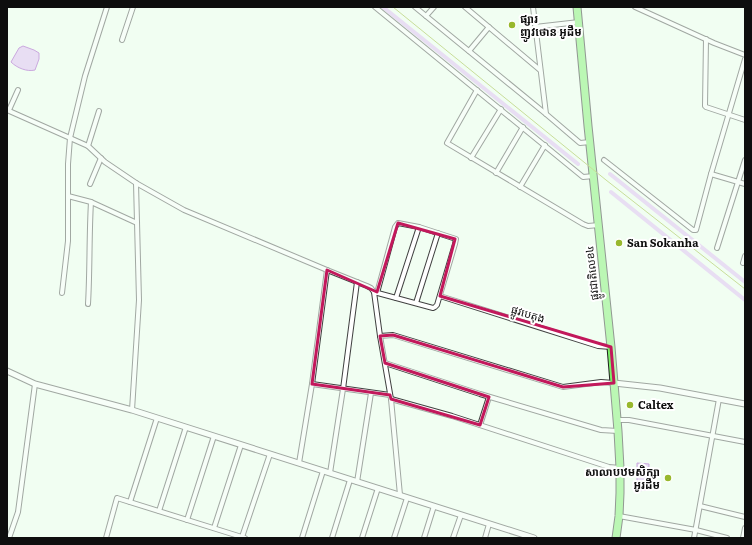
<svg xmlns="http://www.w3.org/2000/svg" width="752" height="545" font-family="Literata,'Noto Sans Khmer',serif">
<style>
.water{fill:#deb8f3;stroke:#9c42c6}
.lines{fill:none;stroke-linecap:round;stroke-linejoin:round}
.canal{stroke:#deb8f3;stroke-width:4}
.minor-casing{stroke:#414141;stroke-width:6}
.tertiary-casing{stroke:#414141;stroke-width:7}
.trunk-casing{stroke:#1f1f1f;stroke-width:9}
.minor{stroke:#fff;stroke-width:4}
.tertiary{stroke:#fff;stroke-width:5}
.trunk{stroke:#7aef69;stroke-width:7}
.rail{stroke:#98b82d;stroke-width:1}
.marked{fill:none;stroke:#c2185b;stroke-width:3;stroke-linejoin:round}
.poi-dot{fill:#98b82d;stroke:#fff;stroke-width:1.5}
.labels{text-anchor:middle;stroke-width:4;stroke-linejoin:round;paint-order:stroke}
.poi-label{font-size:11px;font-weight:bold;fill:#0e0e0e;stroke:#fff;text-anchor:start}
.street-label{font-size:11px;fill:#0e0e0e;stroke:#fff}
</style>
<rect width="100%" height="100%" fill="#f1fef2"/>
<!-- water -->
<g class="water">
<path d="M23 46 34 50 39 53V59L35 70C27 72 17 68 11 62L19 48Z"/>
<polygon points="637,463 649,464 648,490 637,491"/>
</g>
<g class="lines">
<!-- canal -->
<g class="canal">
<polyline points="383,7 578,164"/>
<polyline points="610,174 745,282"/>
<polyline points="611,192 745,300"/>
</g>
<defs>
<g id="minor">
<polyline points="375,7 583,177 594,176"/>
<polyline points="415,7 546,114 580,143 590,142"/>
<polyline points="465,7 540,70"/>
<polyline points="533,7 546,114"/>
<polyline points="635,7 714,43 745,55"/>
<polyline points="426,16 434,7"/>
<polyline points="535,27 579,22"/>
<polyline points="536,32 579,27"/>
<polyline points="706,39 705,106 706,107 745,120"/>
<polyline points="122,40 133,7"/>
<polyline points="469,51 489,27"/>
<polyline points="477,90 447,143 583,224 588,226 599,225"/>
<polyline points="7,110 88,146 105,162 136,183 184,210 327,270 367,286 371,288 374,292 380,336 391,399 400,495"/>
<polyline points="9,110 18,90"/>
<polyline points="88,146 99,111"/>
<polyline points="471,158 501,109"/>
<polyline points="604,160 693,230 696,230 711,174 745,59"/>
<polyline points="496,173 523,127"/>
<polyline points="711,174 745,184"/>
<polyline points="90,184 101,158"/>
<polyline points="520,187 545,145"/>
<polyline points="68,196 91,202 137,223"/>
<polyline points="717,248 745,160"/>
<polyline points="743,263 745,256"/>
<polyline points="374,292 433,308 435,307 437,305 455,244 456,239 419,227 398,223 395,227 377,293"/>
<polyline points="62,293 68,241 68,164 70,138 85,76 107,7"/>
<polyline points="440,296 598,346 611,347"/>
<polyline points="396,298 419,227"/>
<polyline points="416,303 438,233"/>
<path d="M88 304C90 270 89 236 91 202"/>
<polyline points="380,336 393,335 563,387 601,382 614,383"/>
<polyline points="385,363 480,394 601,430 618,431"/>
<polyline points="312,384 390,395"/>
<polyline points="391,399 452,416 609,467 620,468"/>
<polyline points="132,410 139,300 136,183"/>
<polyline points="618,420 629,420 745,442"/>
<polyline points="480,425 489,397"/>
<polyline points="299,463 312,384 327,270"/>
<polyline points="330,473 343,389 357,282"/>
<polyline points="357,482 371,393"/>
<polyline points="130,502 157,418"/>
<polyline points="700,506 745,517"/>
<polyline points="159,511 186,427"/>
<polyline points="619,516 696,530 727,538"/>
<polyline points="187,520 214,436"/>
<polyline points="214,528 241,445"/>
<polyline points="242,537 270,454"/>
<polyline points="9,538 18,512 35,384"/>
<polyline points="106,538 117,498 245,538"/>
<polyline points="302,538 323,471"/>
<polyline points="332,538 350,480"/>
<polyline points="362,538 378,488"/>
<polyline points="394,538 407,498"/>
<polyline points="424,538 434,506"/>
<polyline points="453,538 461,515"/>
<polyline points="485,538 489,524"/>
<polyline points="694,538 719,399"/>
<polyline points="743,538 745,528"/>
</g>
<g id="tertiary">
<polyline points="7,371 35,384 132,410 534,538"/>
<polyline points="614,383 660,388 745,404"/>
</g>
<polyline id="trunk" points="577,7 588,126 611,347 618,431 620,468 620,493 619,516 616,538"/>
</defs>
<!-- minor casing -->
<use href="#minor" class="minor-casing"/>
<!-- tertiary casing -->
<use href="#tertiary" class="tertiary-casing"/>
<!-- trunk casing -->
<use href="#trunk" class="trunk-casing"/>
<!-- minor -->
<use href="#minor" class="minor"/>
<!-- tertiary -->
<use href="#tertiary" class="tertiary"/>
<!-- trunk -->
<use href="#trunk" class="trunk"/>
<!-- rail -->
<polyline class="rail" points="393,7 606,180 745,289"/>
</g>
<!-- marked area -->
<path d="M0 0H752V545H0ZM398 223 455 239 440 296 611 347 614 383 563 387 393 335 380 336 385 363 489 397 480 425 391 399 390 395 312 384 327 270 377 292Z" fill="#f1fef2" fill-opacity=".55" fill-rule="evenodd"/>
<path class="marked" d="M398 223 455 239 440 296 611 347 614 383 563 387 393 335 380 336 385 363 489 397 480 425 391 399 390 395 312 384 327 270 377 292Z"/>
<!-- markers -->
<g class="poi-dot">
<circle cx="512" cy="25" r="4"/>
<circle cx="619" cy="243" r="4"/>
<circle cx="630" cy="405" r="4"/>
<circle cx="668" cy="478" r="4"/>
</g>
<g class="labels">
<!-- poi labels -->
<g class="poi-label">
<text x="520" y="23">ផ្សារ<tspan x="520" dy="13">ញូវថោន អូដឹម</tspan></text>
<text x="627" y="247">San Sokanha</text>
<text x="638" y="409">Caltex</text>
<text x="660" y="476" text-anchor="end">សាលាបឋមសិក្សា<tspan x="660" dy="13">អូរដឹម</tspan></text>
</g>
<!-- street labels -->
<g class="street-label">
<text transform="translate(592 273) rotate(-96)" y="4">ផ្លូវជាតិលេខ៤</text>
<text transform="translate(528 314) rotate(17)" y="4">ផ្លូវបេតុង</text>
</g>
</g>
<!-- border -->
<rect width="752" height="545" fill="none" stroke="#0e0e0e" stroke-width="16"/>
</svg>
